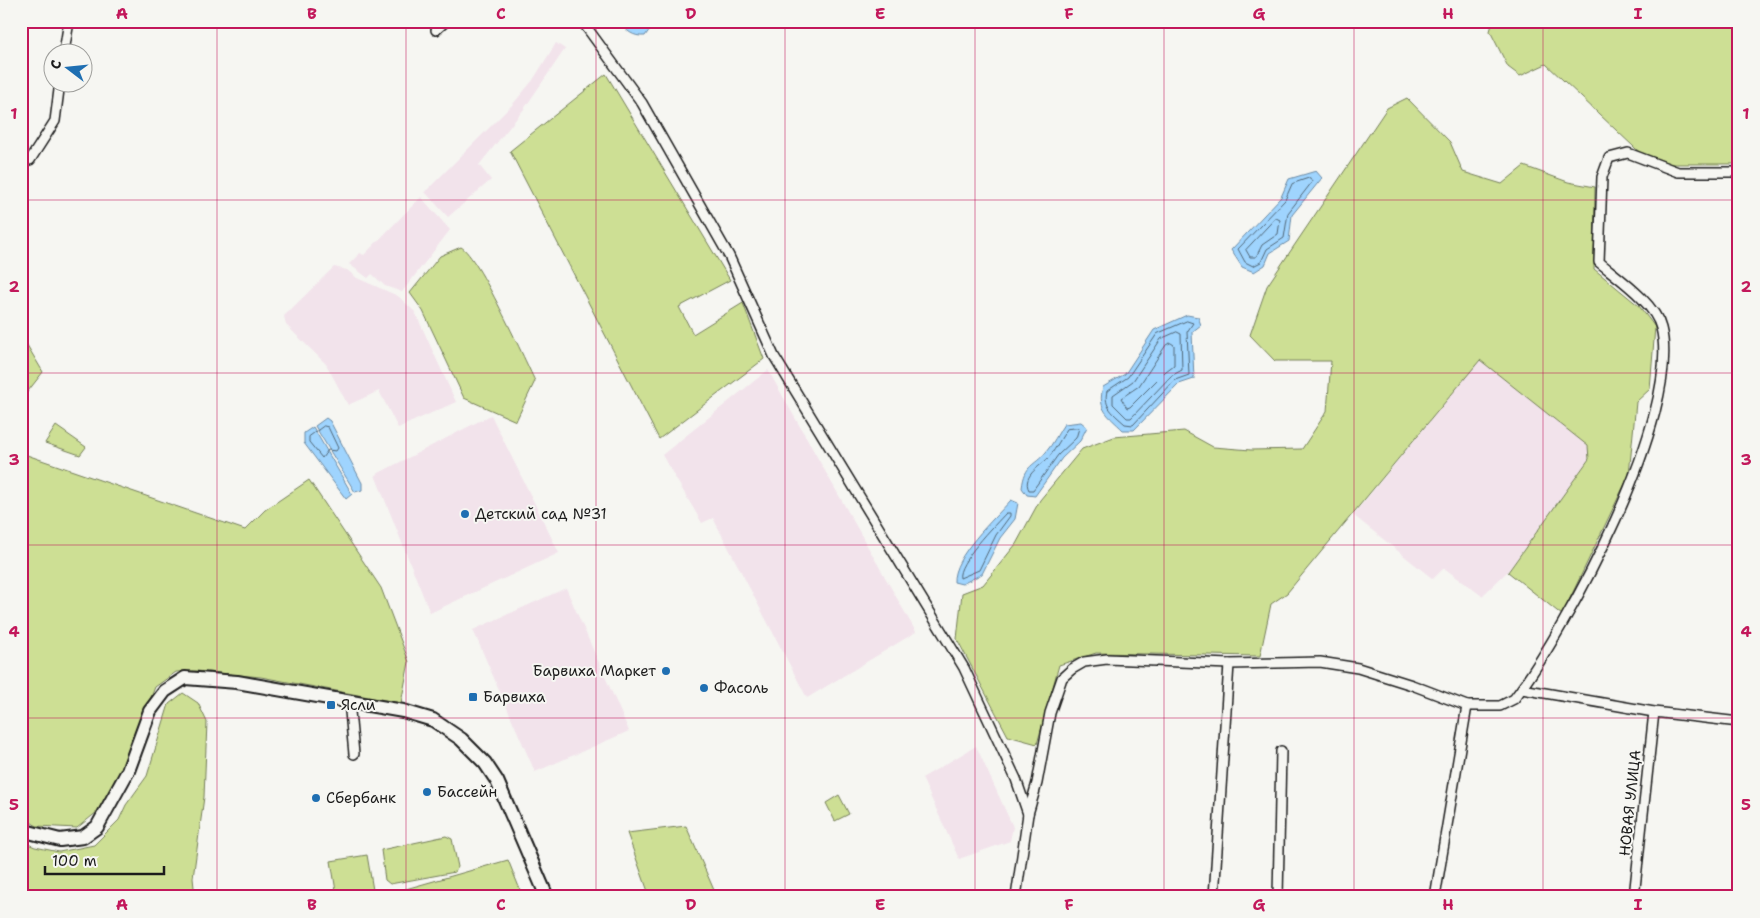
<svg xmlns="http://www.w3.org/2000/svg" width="1760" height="918" font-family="'Shantell Sans',sans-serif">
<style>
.built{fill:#f2e3eb}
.green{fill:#cddf94;stroke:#747e58}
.water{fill:#9fd4fe;stroke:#6b8aa4}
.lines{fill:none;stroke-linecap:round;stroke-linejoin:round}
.shore{stroke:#506676;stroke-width:1}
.stream{stroke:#6b8aa4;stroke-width:2.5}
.street-casing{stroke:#1c1c1c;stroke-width:12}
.secondary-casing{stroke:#1c1c1c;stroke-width:16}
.street{stroke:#f6f6f2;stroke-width:9}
.secondary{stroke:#f6f6f2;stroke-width:12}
.grid{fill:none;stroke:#c2185b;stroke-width:1;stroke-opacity:0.55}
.poi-dot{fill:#1f6fb2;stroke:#f6f6f2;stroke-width:2}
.labels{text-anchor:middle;stroke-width:4;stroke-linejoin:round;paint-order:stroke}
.poi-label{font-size:15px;fill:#1c1c1c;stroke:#f6f6f2;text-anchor:start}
.street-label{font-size:15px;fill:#1c1c1c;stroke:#f6f6f2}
.neatline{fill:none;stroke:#c2185b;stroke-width:2}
.grid-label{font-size:16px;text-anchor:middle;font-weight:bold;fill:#c2185b}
</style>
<rect width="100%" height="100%" fill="#f6f6f2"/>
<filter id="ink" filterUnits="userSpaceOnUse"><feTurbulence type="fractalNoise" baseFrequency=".02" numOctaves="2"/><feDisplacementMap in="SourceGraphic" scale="10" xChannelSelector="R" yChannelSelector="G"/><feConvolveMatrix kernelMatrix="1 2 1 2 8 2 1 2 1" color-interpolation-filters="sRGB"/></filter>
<g filter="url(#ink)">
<!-- built -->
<g class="built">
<polygon points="556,43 565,49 524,109 479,165 491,180 448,217 425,192 513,104 533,80"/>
<polygon points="421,197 450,230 402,292 385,286 372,274 368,278 349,264 360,253 364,255"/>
<polygon points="334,267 347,270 357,278 398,296 415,312 456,402 398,428 379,391 348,405 326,364 286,325 284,316"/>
<polygon points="1480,360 1588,446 1589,459 1508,571 1482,596 1444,568 1433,579 1353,515"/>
<polygon points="768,370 916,632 807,698 713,518 702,523 662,455"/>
<polygon points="491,415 559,553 430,613 375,475"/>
<polygon points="566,588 629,731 535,772 473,630"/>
<polygon points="976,746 1013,827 1010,841 959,859 922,778"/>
</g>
<!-- green -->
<g class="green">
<polygon points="1493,21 1739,21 1739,164 1652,164 1546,64 1520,76 1508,67 1490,31"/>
<polygon points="606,74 730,280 679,307 693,334 743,303 764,359 659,439 510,151"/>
<polygon points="1407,98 1450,142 1463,172 1502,184 1524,166 1568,182 1595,187 1594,269 1639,306 1655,327 1650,389 1636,402 1629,475 1562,615 1508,572 1589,459 1588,446 1480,360 1287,593 1271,604 1260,656 1096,653 1059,665 1037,744 1008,736 957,639 962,593 983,585 1016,544 1040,500 1082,449 1114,437 1184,431 1213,447 1251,450 1302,449 1327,411 1331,361 1275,361 1250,335 1267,286 1387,108"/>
<path d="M461 247C478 256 524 358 535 381L516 421 464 398 423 311 410 293 440 256Z"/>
<polygon points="21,335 43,372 21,400"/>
<polygon points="56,426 86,447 80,455 45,443"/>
<polygon points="21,453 245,530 265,510 309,480 381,588 409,662 401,703 261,677 197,671 176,672 155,687 125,764 97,812 77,828 37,826 21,816"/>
<polygon points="183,693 198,703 207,722 204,797 193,878 195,897 21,897 21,841 35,847 59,852 94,845 119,820 126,805 147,776 169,704"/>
<polygon points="839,795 849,814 835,821 826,803"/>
<polygon points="686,826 717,897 650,897 627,833"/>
<polygon points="446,836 452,839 458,867 455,872 390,884 385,880 381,850"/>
<polygon points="367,855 373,890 337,897 331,861"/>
<polygon points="508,860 523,897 381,897 381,896"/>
</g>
<!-- water -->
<g class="water">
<path d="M619 21H644L650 29 645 36C633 37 626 31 619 21Z"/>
<polygon points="1316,171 1322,178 1292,215 1289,241 1270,253 1265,265 1254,272 1242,267 1231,250 1281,197 1289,179"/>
<path d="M1187 315 1198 317 1201 325 1192 332 1194 379 1179 384 1134 430H1123C1108 415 1097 410 1103 387L1125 374 1154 330Z"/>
<polygon points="326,418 330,421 362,483 362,490 355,492 315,426"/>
<path d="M1081 422 1087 427 1080 441 1062 458 1035 496 1027 495 1022 488C1025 463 1034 467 1046 452 1053 444 1058 433 1064 424Z"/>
<polygon points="313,427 352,494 346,499 304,443 304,433"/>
<path d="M1011 500 1018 503 1015 519 1000 538 982 574 962 584 954 582C952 557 995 518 1011 500Z"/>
</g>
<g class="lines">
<!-- shore -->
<g class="shore">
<polygon points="1310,178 1312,182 1288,213 1284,238 1267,249 1261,262 1253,266 1245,262 1238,249 1285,200 1292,184"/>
<polygon points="1276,218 1280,220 1278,234 1262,245 1256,257 1250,257 1246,250"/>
<path d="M1187 321 1193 323 1187 332 1189 375 1175 380 1133 425 1125 424C1114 414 1103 407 1107 391L1128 377 1157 334Z"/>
<polygon points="1177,332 1181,334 1182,370 1171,376 1131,418 1127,418 1113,404 1113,395 1133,381 1161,339"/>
<polygon points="1171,343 1174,345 1174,365 1166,371 1130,407 1127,408 1121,398 1139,386 1166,345"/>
<polygon points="324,426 328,427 338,448 336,451 328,450 322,458 309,442 309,437"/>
<path d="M1079 428 1076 438 1058 455 1033 490H1029C1021 475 1043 465 1050 456 1056 448 1061 438 1067 429Z"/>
<path d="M1006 513H1010V516L996 535 979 570 960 578C956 564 996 524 1006 513Z"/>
</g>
<!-- stream -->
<polyline class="stream" points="21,888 33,897"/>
<defs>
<g id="street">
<polyline points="582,21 642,103 729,256 774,356 964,668 1016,779 1028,814"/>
<polyline points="436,30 446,21"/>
<polyline points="64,52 69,21"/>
<polyline points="21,160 30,160 55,121 60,82"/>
<polyline points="1522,689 1654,712 1739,722"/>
<polyline points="349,701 354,754"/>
<path d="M1016 897 1028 814 1037 783 1050 713 1062 678 1072 669 1084 662 1107 659 1229 664 1320 662 1358 668 1412 685 1467 706H1500L1514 699C1567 629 1683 414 1661 328 1655 303 1618 278 1599 262L1602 177 1609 158 1628 153 1678 172H1739"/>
<polyline points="1214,897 1229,664"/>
<polyline points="1278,897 1281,751"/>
<polyline points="1435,897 1467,706"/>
<polyline points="1634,897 1654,712"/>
</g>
<polyline id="secondary" points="21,830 60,840 83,837 97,827 128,771 150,711 165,691 185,678 237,682 403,711 433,720 461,739 485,763 497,781 547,897"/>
</defs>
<!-- street casing -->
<use href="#street" class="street-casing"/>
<!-- secondary casing -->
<use href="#secondary" class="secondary-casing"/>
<!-- street -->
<use href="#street" class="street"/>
<!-- secondary -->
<use href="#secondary" class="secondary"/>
</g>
</g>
<!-- grid -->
<path class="grid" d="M217 21V897M406 21V897M596 21V897M785 21V897M975 21V897M1164 21V897M1354 21V897M1543 21V897M21 200H1739M21 373H1739M21 545H1739M21 718H1739"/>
<!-- markers -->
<g class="poi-dot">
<circle cx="465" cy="514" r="5"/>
<circle cx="666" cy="671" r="5"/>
<circle cx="704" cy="688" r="5"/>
<rect x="468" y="692" width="10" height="10" rx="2.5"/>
<rect x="326" y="700" width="10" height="10" rx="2.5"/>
<circle cx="427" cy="792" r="5"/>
<circle cx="316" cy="798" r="5"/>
</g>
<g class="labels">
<!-- poi labels -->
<g class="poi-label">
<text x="475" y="519">Детский сад №31</text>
<text x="656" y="676" text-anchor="end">Барвиха Маркет</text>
<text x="714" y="693">Фасоль</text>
<text x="483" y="702">Барвиха</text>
<text x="341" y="710">Ясли</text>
<text x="437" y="797">Бассейн</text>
<text x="326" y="803">Сбербанк</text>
</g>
<!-- street labels -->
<g class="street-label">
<text transform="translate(1630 803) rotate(-84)" y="5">НОВАЯ УЛИЦА</text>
</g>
</g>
<!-- margin -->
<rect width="1760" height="918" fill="none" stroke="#f6f6f2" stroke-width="55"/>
<!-- north arrow -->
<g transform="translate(68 68) rotate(286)"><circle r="24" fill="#f6f6f2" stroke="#9f9f9c"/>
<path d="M0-4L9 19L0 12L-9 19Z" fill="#1f6fb2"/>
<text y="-8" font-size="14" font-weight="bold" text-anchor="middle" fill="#1c1c1c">С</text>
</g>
<!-- scale -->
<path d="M45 866v8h119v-8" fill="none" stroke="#1c1c1c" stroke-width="2.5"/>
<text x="52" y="866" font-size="15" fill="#1c1c1c" stroke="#f6f6f2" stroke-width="4" paint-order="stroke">100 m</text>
<rect x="28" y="28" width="1704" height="862" class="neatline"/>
<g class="grid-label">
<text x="122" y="19">A</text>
<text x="312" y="19">B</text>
<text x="501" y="19">C</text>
<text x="691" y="19">D</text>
<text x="880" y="19">E</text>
<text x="1069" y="19">F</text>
<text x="1259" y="19">G</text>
<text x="1448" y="19">H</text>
<text x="1638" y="19">I</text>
<text x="14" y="119">1</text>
<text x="1746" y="119">1</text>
<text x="14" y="292">2</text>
<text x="1746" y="292">2</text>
<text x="14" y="465">3</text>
<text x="1746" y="465">3</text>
<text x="14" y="637">4</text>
<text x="1746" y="637">4</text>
<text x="14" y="810">5</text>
<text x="1746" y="810">5</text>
<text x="122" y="910">A</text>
<text x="312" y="910">B</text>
<text x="501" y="910">C</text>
<text x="691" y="910">D</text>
<text x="880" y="910">E</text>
<text x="1069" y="910">F</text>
<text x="1259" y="910">G</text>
<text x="1448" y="910">H</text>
<text x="1638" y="910">I</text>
</g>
</svg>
